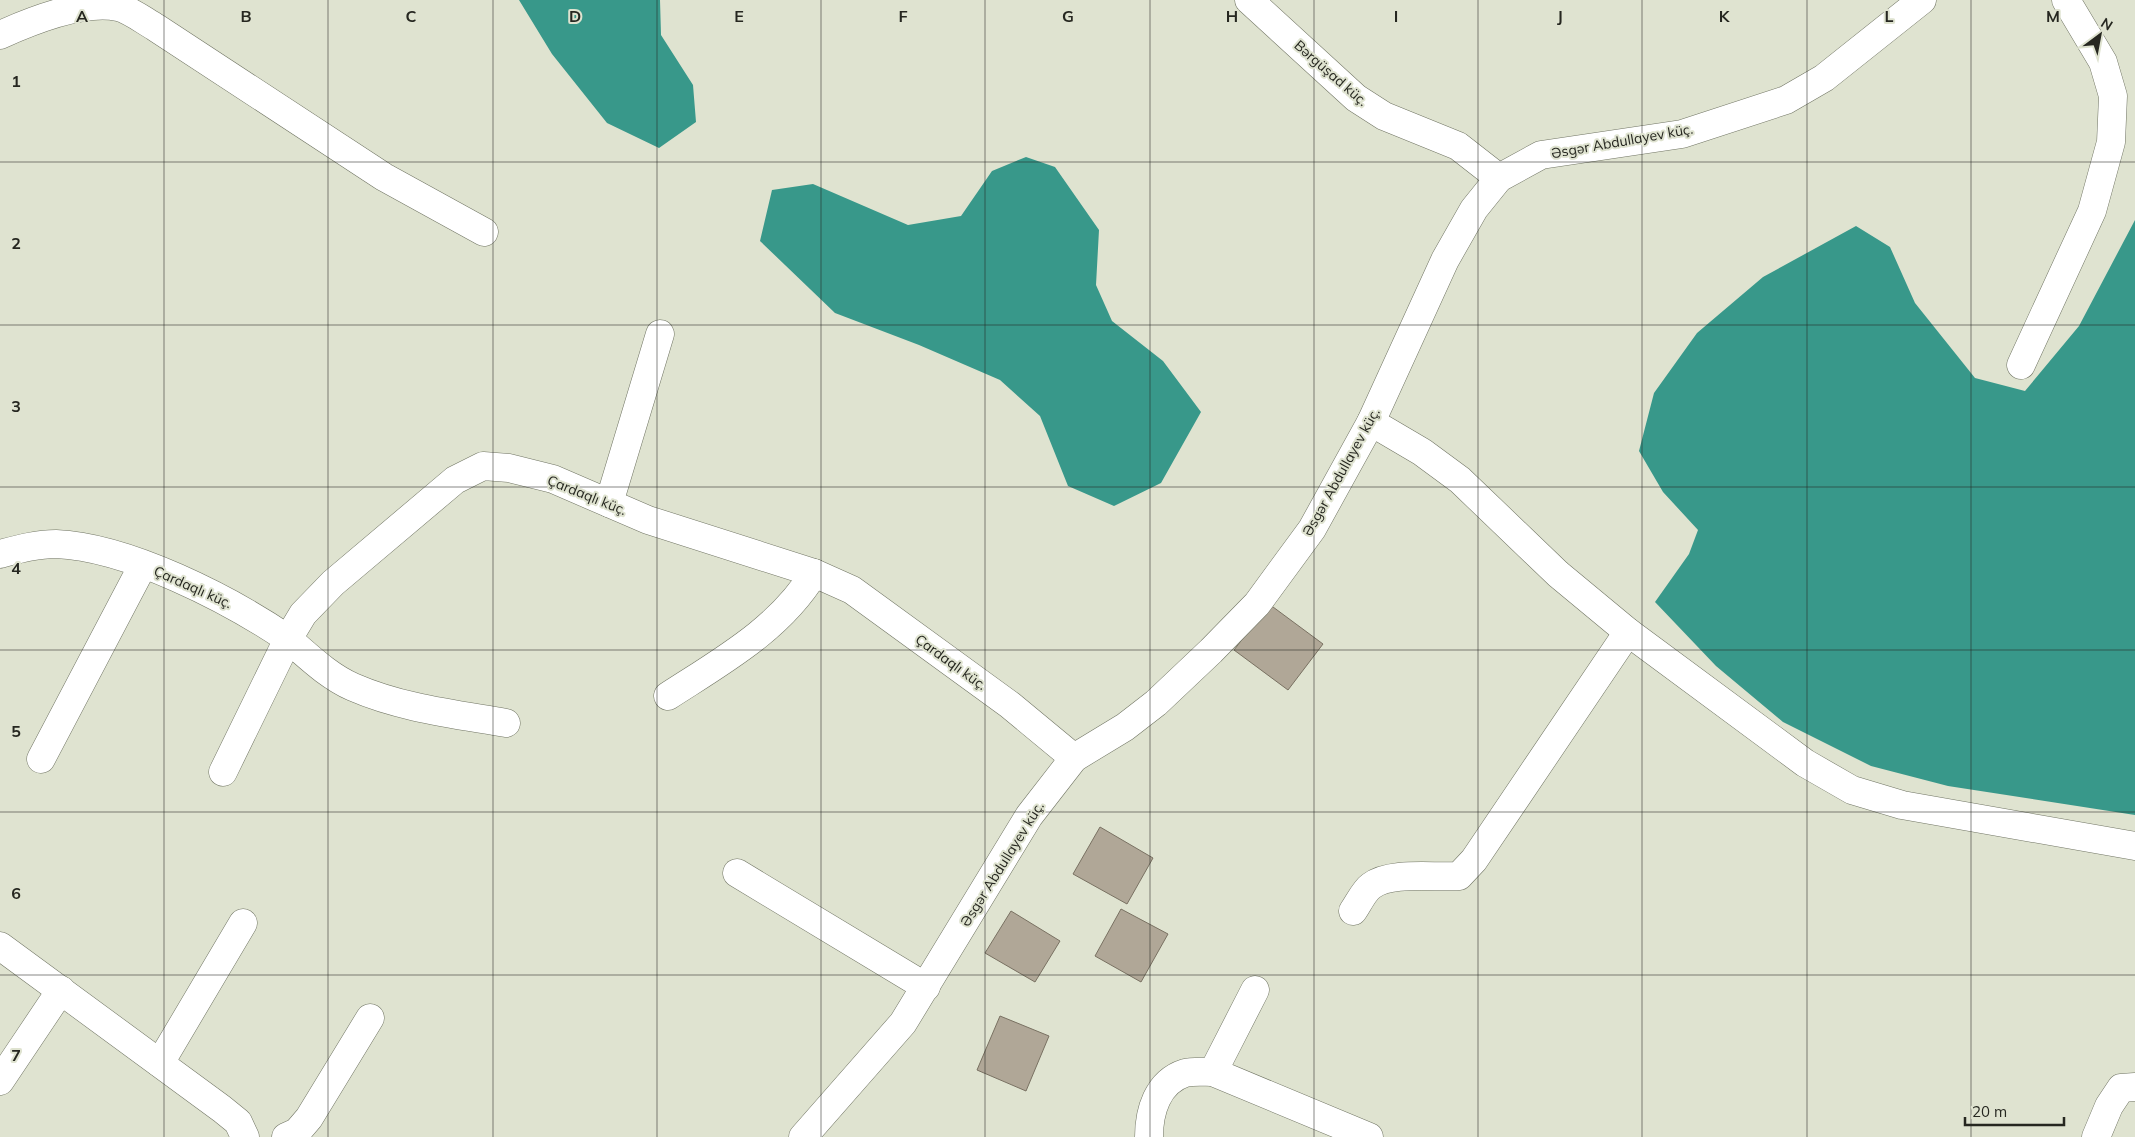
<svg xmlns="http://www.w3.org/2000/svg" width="2135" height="1137" font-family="Mulish,sans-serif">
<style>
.water{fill:#38988a}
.building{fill:#b0a797;stroke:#797162}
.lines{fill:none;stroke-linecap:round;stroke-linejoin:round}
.minor-casing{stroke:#717564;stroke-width:29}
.minor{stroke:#fff;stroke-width:28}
.grid{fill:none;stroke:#262720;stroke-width:1;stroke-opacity:0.55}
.labels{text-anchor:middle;stroke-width:4;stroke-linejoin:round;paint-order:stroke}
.street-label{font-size:14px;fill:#262720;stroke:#dfe3d0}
.grid-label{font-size:16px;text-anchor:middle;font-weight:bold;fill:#262720;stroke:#dfe3d0;stroke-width:4;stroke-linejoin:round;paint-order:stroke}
</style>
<rect width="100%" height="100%" fill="#dfe3d0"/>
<!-- water -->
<g class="water">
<polygon points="519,0 660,0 661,35 693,85 696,122 659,148 607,123 552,54"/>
<polygon points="1026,157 1055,167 1099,230 1096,285 1112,321 1163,361 1201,412 1161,483 1114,506 1068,486 1040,416 1000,380 919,345 835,313 760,241 772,190 813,184 908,225 961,216 992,171"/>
<polygon points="2135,220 2135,815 1948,786 1871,766 1783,722 1716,666 1655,602 1689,554 1698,530 1663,492 1639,451 1654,393 1697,333 1763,277 1856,226 1890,247 1915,303 1975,378 2025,391 2079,326"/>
</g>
<!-- building -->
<g class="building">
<polygon points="1269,604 1323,644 1288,690 1234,650"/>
<polygon points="1100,827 1153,858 1127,904 1073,874"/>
<polygon points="1121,909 1168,934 1141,982 1095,956"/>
<polygon points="1011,911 1060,941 1035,982 985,953"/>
<polygon points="1000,1016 1049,1036 1026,1091 977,1070"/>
</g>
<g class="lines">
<defs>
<g id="minor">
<polyline points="1249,0 1356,98 1384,116 1458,146 1499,178"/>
<path d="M0 35C31 21 83 0 118 7 130 10 143 20 155 27L384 177 484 232"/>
<polyline points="2021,365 2092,211 2111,142 2113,96 2103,62 2066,0"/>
<polyline points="1371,422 1422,452 1460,480 1558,574 1628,632 1805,763 1852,790 1902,805 2135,846"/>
<polyline points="609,503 660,334"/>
<path d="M0 554C19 549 37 544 56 544 128 547 229 599 288 639L303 614 333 583 455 480 483 466 509 468 553 479 648 520 814 573 852 590 1010 705 1074 758"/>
<path d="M668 696C722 661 780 629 814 573"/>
<polyline points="41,759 143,565"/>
<path d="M223 772 288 639C308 656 328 676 353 687 401 708 454 714 506 723"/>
<polyline points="737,873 926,987"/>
<path d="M1353 911C1358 904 1364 891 1371 886 1391 871 1434 878 1459 876L1474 860 1628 632"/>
<polyline points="0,946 222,1109 238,1122 245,1137"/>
<polyline points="160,1063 243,923"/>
<polyline points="1213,1072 1255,990"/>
<polyline points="0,1081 61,990"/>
<polyline points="286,1137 297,1132 309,1118 370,1018"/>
<polyline points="803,1137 903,1023 1029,816 1074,758 1125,727 1156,703 1211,651 1257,604 1312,529 1371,422 1445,260 1474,209 1499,178 1541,155 1682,134 1786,100 1824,78 1922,0"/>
<path d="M1149 1137C1149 1112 1157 1082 1185 1073 1193 1071 1204 1072 1213 1072L1369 1137"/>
<polyline points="2096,1137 2109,1106 2121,1088 2135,1087"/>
</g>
</defs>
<!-- minor casing -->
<use href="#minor" class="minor-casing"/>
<!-- minor -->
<use href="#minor" class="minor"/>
</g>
<!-- grid -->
<path class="grid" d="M164 0V1137M328 0V1137M493 0V1137M657 0V1137M821 0V1137M985 0V1137M1150 0V1137M1314 0V1137M1478 0V1137M1642 0V1137M1807 0V1137M1971 0V1137M0 162H2135M0 325H2135M0 487H2135M0 650H2135M0 812H2135M0 975H2135"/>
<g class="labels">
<!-- street labels -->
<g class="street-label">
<text transform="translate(1331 73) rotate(41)" y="5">Bərgüşad küç.</text>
<text transform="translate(1622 141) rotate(-10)" y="5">Əsgər Abdullayev küç.</text>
<text transform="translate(1341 472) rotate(-61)" y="5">Əsgər Abdullayev küç.</text>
<text transform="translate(587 495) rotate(22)" y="5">Çardaqlı küç.</text>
<text transform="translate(193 587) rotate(24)" y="5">Çardaqlı küç.</text>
<text transform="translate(951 662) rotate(36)" y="5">Çardaqlı küç.</text>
<text transform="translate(1002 864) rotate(-58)" y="5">Əsgər Abdullayev küç.</text>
</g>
</g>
<g class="grid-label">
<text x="82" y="22">A</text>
<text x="246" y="22">B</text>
<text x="411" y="22">C</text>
<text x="575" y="22">D</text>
<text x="739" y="22">E</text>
<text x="903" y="22">F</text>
<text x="1068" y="22">G</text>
<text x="1232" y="22">H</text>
<text x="1396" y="22">I</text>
<text x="1560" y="22">J</text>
<text x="1724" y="22">K</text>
<text x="1889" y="22">L</text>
<text x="2053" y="22">M</text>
<text x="16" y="87">1</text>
<text x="16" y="249">2</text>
<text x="16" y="412">3</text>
<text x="16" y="574">4</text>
<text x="16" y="737">5</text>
<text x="16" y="899">6</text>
<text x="16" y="1061">7</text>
</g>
<!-- north arrow -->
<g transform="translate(2100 35) rotate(32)" stroke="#dfe3d0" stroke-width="4" paint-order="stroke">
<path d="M0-4L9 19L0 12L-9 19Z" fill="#262720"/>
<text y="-8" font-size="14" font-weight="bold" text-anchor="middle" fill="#262720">N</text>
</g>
<!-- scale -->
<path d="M1965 1117v8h99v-8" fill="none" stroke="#262720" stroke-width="2.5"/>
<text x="1972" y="1117" font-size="15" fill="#262720" stroke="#dfe3d0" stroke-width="4" paint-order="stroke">20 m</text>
</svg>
